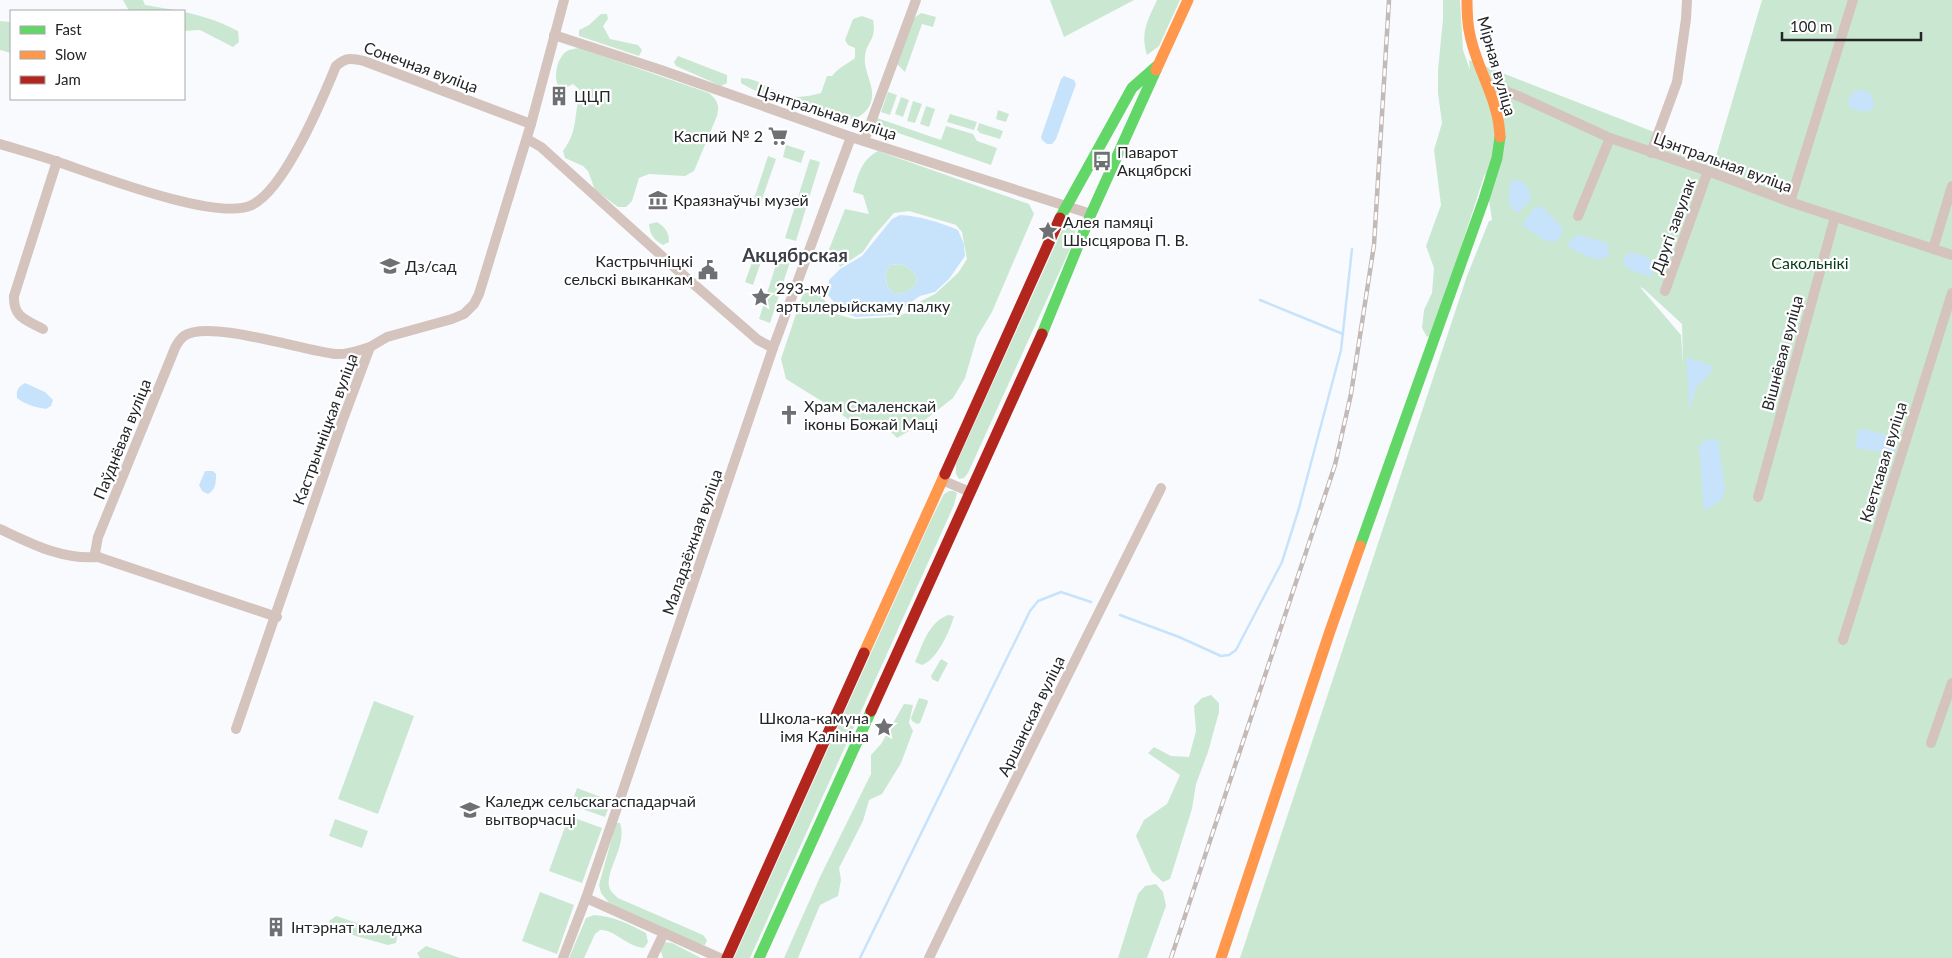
<svg xmlns="http://www.w3.org/2000/svg" width="1952" height="958" font-family="Lato,sans-serif">
<style>
.green{fill:#cae8d1;fill-rule:evenodd}
.water{fill:#c7e3fc;fill-rule:evenodd}
.lines{fill:none;stroke-linecap:round;stroke-linejoin:round}
.stream{stroke:#c7e3fc;stroke-width:2.5}
.street{stroke:#d4c4bd;stroke-width:10}
.fast{stroke:#63d668;stroke-width:11}
.slow{stroke:#ff974d;stroke-width:11}
.jam{stroke:#b3261e;stroke-width:11}
.rail-casing{stroke:#c3b9b6;stroke-width:4.5}
.rail{stroke:#fff;stroke-width:2.5;stroke-dasharray:8;stroke-linecap:butt}
.labels{text-anchor:middle;stroke-width:4.5;stroke-linejoin:round;paint-order:stroke}
.street-label{font-size:16px;fill:#242528;stroke:#fff}
.poi-label{font-size:16px;fill:#242528;stroke:#fff;text-anchor:start}
.park-label{font-size:16px;fill:#093c18;stroke:#fff}
.quarter-label{font-size:19px;font-weight:bold;fill:#3d4047;stroke:#fff}
</style>
<rect width="100%" height="100%" fill="#f9fafe"/>
<!-- green -->
<g class="green">
<path d="M123 0H143L145 5C181 11 205 14 238 31L239 42 233 47 200 30 184 31V11H129Z"/>
<polygon points="1050,0 1134,0 1064,37"/>
<path d="M1157 0H1180L1159 46 1147 55C1140 32 1148 20 1157 0Z"/>
<path d="M1443 0H1460L1463 50 1470 70 1469 60 1716 156 1762 0H1952V958H1240L1467 276 1489 221 1492 220 1485 173 1433 334 1427 337 1422 328 1424 310 1432 293 1434 268 1426 246 1441 205 1434 150 1442 123 1438 93V70L1443 19ZM1640 287 1644 289 1682 324 1683 364 1681 335Z"/>
<polygon points="921,13 936,17 933,27 922,24 905,72 897,64 914,18"/>
<polygon points="601,14 607,14 608,19 603,26 610,39 638,45 642,50 639,56 579,36 579,30 589,25"/>
<path d="M862 16 873 20C877 40 867 40 865 56 863 72 876 86 871 102 865 120 844 124 829 115 825 113 822 108 817 106 810 105 802 107 794 105 782 103 752 90 741 83V78C758 78 770 90 785 95 796 99 810 96 821 93L827 76H832C839 67 846 65 855 58V48L848 45 845 40 853 19Z"/>
<polygon points="0,21 11,22 11,53 0,50"/>
<path d="M579 48 709 93C717 100 720 105 717 116L694 171 685 176 649 174 639 178 632 201 626 207H618L595 190 588 171 583 166 565 158 563 151C579 130 573 114 581 91L573 84 561 90C552 81 556 58 567 51 571 49 575 49 579 48Z"/>
<polygon points="678,56 727,75 727,83 721,86 676,66 674,62"/>
<polygon points="888,92 897,95 890,115 881,112"/>
<polygon points="901,97 909,100 903,117 895,114"/>
<polygon points="913,101 922,104 915,123 907,121"/>
<polygon points="926,106 935,109 929,127 920,124"/>
<polygon points="998,110 1009,114 1006,122 996,119"/>
<polygon points="950,114 977,122 974,130 947,122"/>
<polygon points="877,118 941,140 946,126 973,134 977,141 997,148 991,165 875,125"/>
<polygon points="979,123 1003,131 1000,139 980,133 977,130"/>
<polygon points="786,145 805,151 801,163 783,157"/>
<path d="M878 151 1029 204 1034 214 992 312 977 337 965 378 953 398 916 427 897 438 880 421 858 427 836 410 786 379 781 359 805 287 813 286 836 314 854 319 894 317 907 313 915 304 935 294 958 273 967 259 962 232 956 225 909 211 894 213 873 237 863 252 840 267 837 260 832 264 824 262 845 209 869 214 863 195 853 192C858 175 861 160 878 151Z"/>
<polygon points="768,156 776,159 759,208 752,205"/>
<polygon points="810,159 820,162 796,241 785,238"/>
<polygon points="1067,219 1074,223 1076,227 1074,240 968,473 964,478 959,479 956,474 956,464"/>
<path d="M657 222C665 227 669 232 669 242L663 245C654 240 650 235 649 224Z"/>
<polygon points="756,251 764,253 753,285 745,282"/>
<polygon points="778,258 790,262 770,323 759,319"/>
<path d="M902 264C905 266 910 268 912 271 925 285 907 294 895 294L888 288 885 275 890 265Z"/>
<polygon points="949,491 954,491 957,493 954,505 750,958 734,958 930,522 944,494"/>
<path d="M948 615 954 616C950 631 937 660 922 665L915 662C923 644 928 623 948 615Z"/>
<polygon points="941,659 948,663 938,682 932,679 931,676"/>
<polygon points="1211,695 1219,703 1219,712 1208,752 1196,784 1192,809 1170,879 1163,882 1152,872 1136,836 1144,820 1167,804 1180,775 1148,753 1154,747 1171,756 1189,757 1196,731 1194,706 1202,698"/>
<polygon points="919,698 927,700 928,702 920,723 917,724 912,721 911,718"/>
<polygon points="374,701 414,716 378,814 338,799"/>
<polygon points="904,704 913,705 909,723 913,731 901,763 882,794 869,800 863,821 839,868 841,880 838,896 820,905 798,958 784,958 820,877 871,774 871,755 881,744"/>
<polygon points="577,788 611,801 605,817 571,805"/>
<polygon points="569,816 602,828 582,883 549,871"/>
<polygon points="335,819 368,831 362,848 329,836"/>
<path d="M616 823H620C628 847 603 872 610 889 611 892 616 896 618 898L703 935 707 940 705 945 698 944 610 904 601 893 599 885Z"/>
<polygon points="1156,884 1163,892 1166,906 1147,958 1118,958 1138,894 1145,886"/>
<polygon points="540,892 574,905 557,954 522,941"/>
<path d="M594 915C613 916 629 924 646 933L648 942 644 948C626 946 614 929 600 930L595 934 584 958H569L586 918Z"/>
<polygon points="336,916 397,936 396,943 388,945 331,929 329,921"/>
<polygon points="663,942 672,943 701,958 663,958 660,948"/>
<polygon points="426,946 460,958 420,958 417,953"/>
</g>
<!-- water -->
<g class="water">
<polygon points="1064,76 1074,80 1076,84 1056,139 1052,144 1047,144 1042,140 1041,137 1061,79"/>
<path d="M1857 90 1869 92C1883 114 1865 113 1850 108L1848 102 1852 93Z"/>
<path d="M1515 180C1527 182 1529 189 1531 200L1519 212 1514 211 1509 202 1510 183Z"/>
<polygon points="1541,206 1562,227 1563,232 1556,242 1544,240 1522,225 1535,207"/>
<path d="M900 215C920 216 939 222 958 230L964 244 965 256 949 279 935 292 920 296 893 315 856 317 842 312 828 295 829 280 840 269 862 256 892 219ZM902 264C905 266 910 268 912 271 925 285 907 294 895 294L888 288 885 275 890 265Z"/>
<path d="M1580 235 1607 243 1609 255C1598 266 1579 252 1567 246L1574 236Z"/>
<path d="M1629 252C1639 254 1651 257 1655 266L1651 277 1630 270 1623 264 1624 258Z"/>
<polygon points="1686,357 1714,367 1707,377 1696,387 1690,410"/>
<path d="M25 383 45 392 53 400 51 406 46 409C35 407 26 405 17 398 16 390 18 387 25 383Z"/>
<polygon points="1859,428 1898,438 1894,454 1855,448"/>
<polygon points="1707,439 1718,440 1725,489 1721,500 1704,511 1699,446"/>
<path d="M205 471H213L216 474C216 482 216 490 208 494L202 491 199 485Z"/>
</g>
<g class="lines">
<!-- stream -->
<g class="stream">
<polyline points="1260,300 1343,334"/>
<polyline points="1120,615 1179,637 1221,656 1229,655 1236,650 1282,562 1299,508 1341,350 1352,249"/>
<polyline points="860,958 1030,611 1038,601 1061,592 1091,602"/>
</g>
<!-- street -->
<g class="street">
<polyline points="554,35 661,70 851,137 1091,214"/>
<polyline points="1489,84 1525,99 1610,138 1708,171 1790,202 1952,255"/>
<polyline points="527,139 541,147 674,267 758,340 773,348"/>
<polyline points="864,141 916,0"/>
<path d="M0 144C19 150 39 155 58 162 97 175 218 222 252 205 285 189 322 100 336 66 346 57 352 58 364 61L531 124"/>
<polyline points="1651,153 1677,82 1686,19 1687,0"/>
<polyline points="1790,202 1853,0"/>
<polyline points="1578,216 1610,138"/>
<polyline points="1933,249 1952,186"/>
<polyline points="1665,291 1708,171"/>
<path d="M43 329C27 320 13 318 14 296L57 161"/>
<polyline points="942,480 970,492"/>
<polyline points="1758,497 1835,217"/>
<path d="M0 529C32 544 62 560 98 557"/>
<path d="M277 617 98 557 95 553 98 537 175 348C177 344 180 339 184 336 209 319 304 351 336 354 348 355 359 350 370 347"/>
<polyline points="1843,640 1952,293"/>
<polyline points="236,729 342,422 370,347 387,337 452,319 464,314 474,304 479,294 531,124 564,0"/>
<polyline points="1931,743 1952,683"/>
<polyline points="586,898 720,958"/>
<polyline points="563,958 586,898 620,799 773,348 851,137"/>
<polyline points="652,958 664,933"/>
<polyline points="929,958 995,821 1161,488"/>
</g>
<!-- fast -->
<g class="fast">
<polyline points="1060,218 1132,88 1157,66"/>
<polyline points="1042,334 1091,214 1156,70"/>
<polyline points="1360,546 1484,199 1497,158 1500,137"/>
<polyline points="759,958 871,711"/>
</g>
<!-- slow -->
<g class="slow">
<path d="M1467 0C1467 12 1467 23 1470 35 1477 70 1499 100 1500 137"/>
<polyline points="1156,70 1188,0"/>
<polyline points="864,653 945,474"/>
<polyline points="1221,958 1330,631 1360,546"/>
</g>
<!-- jam -->
<g class="jam">
<polyline points="945,474 1060,218"/>
<polyline points="871,711 1042,334"/>
<polyline points="727,958 864,653"/>
</g>
<defs>
<polyline id="rail" points="1171,958 1335,465 1351,394 1374,245 1389,0"/>
</defs>
<!-- rail casing -->
<use href="#rail" class="rail-casing"/>
<!-- rail -->
<use href="#rail" class="rail"/>
</g>
<!-- icons -->
<defs>
<symbol id="building-bare" viewBox="-9 -9 18 18"><path d="M-4-6H4V6H1V3H-1V6H-4ZM-2.5-4.3h1.7v1.8h-1.7ZM.8-4.3h1.7v1.8H.8ZM-2.5-1h1.7V.8h-1.7ZM.8-1h1.7V.8H.8Z" fill="#6f7073" stroke="#fff" stroke-width="2.5" paint-order="stroke"/></symbol>
<symbol id="supermarket-bare" viewBox="-9 -9 18 18"><path d="M-6-5.5h2.5l.6 2H6L4.5 2H-2.5L-4.4-4H-6ZM-1.5 3.2a1.3 1.3 0 1 0 .1 0ZM3 3.2a1.3 1.3 0 1 0 .1 0Z" fill="#6f7073" stroke="#fff" stroke-width="2.5" paint-order="stroke"/></symbol>
<symbol id="bus-bare" viewBox="-9 -9 18 18"><path d="M-5-6H5V4H4V6H2V4H-2V6H-4V4H-5ZM-3.5-4V0h7V-4ZM-3.5 1.2v1.5H-2V1.2ZM2 1.2v1.5H3.5V1.2Z" fill="#6f7073" stroke="#fff" stroke-width="2.5" paint-order="stroke"/></symbol>
<symbol id="museum-bare" viewBox="-9 -9 18 18"><path d="M0-6L6-3V-2H-6V-3ZM-5-1h2V3h-2ZM-1-1h2V3h-2ZM3-1h2V3H3ZM-6 4H6V6H-6Z" fill="#6f7073" stroke="#fff" stroke-width="2.5" paint-order="stroke"/></symbol>
<symbol id="sight-bare" viewBox="-9 -9 18 18"><path d="M0-6L1.8-2.2L6-1.7L2.9 1.2L3.7 5.4L0 3.3L-3.7 5.4L-2.9 1.2L-6-1.7L-1.8-2.2Z" fill="#6f7073" stroke="#fff" stroke-width="2.5" paint-order="stroke"/></symbol>
<symbol id="school-bare" viewBox="-9 -9 18 18"><path d="M0-5L7-2L0 1L-7-2ZM-4 1L0 2.5L4 1V4Q0 6-4 4Z" fill="#6f7073" stroke="#fff" stroke-width="2.5" paint-order="stroke"/></symbol>
<symbol id="civic-bare" viewBox="-9 -9 18 18"><path d="M-.6-6.5H3V-4.5H.6V-3L4-1V1h2V6H-6V1h2V-1L-.6-3ZM-1.2 2.5V6h2.4V2.5Z" fill="#6f7073" stroke="#fff" stroke-width="2.5" paint-order="stroke"/></symbol>
<symbol id="church-bare" viewBox="-9 -9 18 18"><path d="M-1.2-6h2.4v3.5h3.3v2.4h-3.3V6h-2.4V-.1h-3.3v-2.4h3.3Z" fill="#6f7073" stroke="#fff" stroke-width="2.5" paint-order="stroke"/></symbol>
<symbol id="university-bare" viewBox="-9 -9 18 18"><path d="M0-5L7-2L0 1L-7-2ZM-4 1L0 2.5L4 1V4Q0 6-4 4Z" fill="#6f7073" stroke="#fff" stroke-width="2.5" paint-order="stroke"/></symbol>
</defs>
<g fill-rule="evenodd">
<use href="#building-bare" x="545" y="82" width="28" height="28"/>
<use href="#supermarket-bare" x="764" y="122" width="28" height="28"/>
<use href="#bus-bare" x="1088" y="147" width="28" height="28"/>
<use href="#museum-bare" x="644" y="186" width="28" height="28"/>
<use href="#sight-bare" x="1034" y="217" width="28" height="28"/>
<use href="#school-bare" x="376" y="252" width="28" height="28"/>
<use href="#civic-bare" x="694" y="256" width="28" height="28"/>
<use href="#sight-bare" x="747" y="283" width="28" height="28"/>
<use href="#church-bare" x="775" y="401" width="28" height="28"/>
<use href="#sight-bare" x="870" y="713" width="28" height="28"/>
<use href="#university-bare" x="456" y="796" width="28" height="28"/>
<use href="#building-bare" x="262" y="913" width="28" height="28"/>
</g>
<g class="labels">
<!-- street labels -->
<g class="street-label">
<text transform="translate(1497 66) rotate(74)" y="6">Мірная вуліца</text>
<text transform="translate(421 67) rotate(20)" y="6">Сонечная вуліца</text>
<text transform="translate(827 112) rotate(18)" y="6">Цэнтральная вуліца</text>
<text transform="translate(1723 162) rotate(20)" y="6">Цэнтральная вуліца</text>
<text transform="translate(1673 226) rotate(-70)" y="6">Другі завулак</text>
<text transform="translate(1782 353) rotate(-75)" y="6">Вішнёвая вуліца</text>
<text transform="translate(325 429) rotate(-70)" y="6">Кастрычніцкая вуліца</text>
<text transform="translate(122 439) rotate(-68)" y="6">Паўднёвая вуліца</text>
<text transform="translate(1883 462) rotate(-73)" y="6">Кветкавая вуліца</text>
<text transform="translate(692 542) rotate(-71)" y="6">Маладзёжная вуліца</text>
<text transform="translate(1031 716) rotate(-64)" y="6">Аршанская вуліца</text>
</g>
<!-- poi labels -->
<g class="poi-label">
<text x="574" y="102">ЦЦП</text>
<text x="763" y="142" text-anchor="end">Каспий № 2</text>
<text x="1117" y="158">Паварот<tspan x="1117" dy="18">Акцябрскі</tspan></text>
<text x="673" y="206">Краязнаўчы музей</text>
<text x="1063" y="228">Алея памяці<tspan x="1063" dy="18">Шысцярова П. В.</tspan></text>
<text x="693" y="267" text-anchor="end">Кастрычніцкі<tspan x="693" dy="18">сельскі выканкам</tspan></text>
<text x="405" y="272">Дз/сад</text>
<text x="776" y="294">293-му<tspan x="776" dy="18">артылерыйскаму палку</tspan></text>
<text x="804" y="412">Храм Смаленскай<tspan x="804" dy="18">іконы Божай Маці</tspan></text>
<text x="869" y="724" text-anchor="end">Школа-камуна<tspan x="869" dy="18">імя Калініна</tspan></text>
<text x="485" y="807">Каледж сельскагаспадарчай<tspan x="485" dy="18">вытворчасці</tspan></text>
<text x="291" y="933">Інтэрнат каледжа</text>
</g>
<!-- park labels -->
<g class="park-label">
<text x="1810" y="269">Сакольнікі</text>
</g>
<!-- quarter labels -->
<g class="quarter-label">
<text x="795" y="262">Акцябрская</text>
</g>
</g>
<!-- legend -->
<rect x="10" y="10" width="175" height="90" fill="#ffffff" stroke="#a7a8a9"/>
<rect x="20" y="26" width="25" height="8" fill="#63d668" stroke="#a7a8a9"/>
<text x="55" y="35" font-size="15" fill="#242528">Fast</text>
<rect x="20" y="51" width="25" height="8" fill="#ff974d" stroke="#a7a8a9"/>
<text x="55" y="60" font-size="15" fill="#242528">Slow</text>
<rect x="20" y="76" width="25" height="8" fill="#b3261e" stroke="#a7a8a9"/>
<text x="55" y="85" font-size="15" fill="#242528">Jam</text>
<!-- scale -->
<path d="M1782 32v8h139v-8" fill="none" stroke="#242528" stroke-width="2.5"/>
<text x="1790" y="32" font-size="15" fill="#242528" stroke="#ffffff" stroke-width="4" paint-order="stroke">100 m</text>
</svg>
